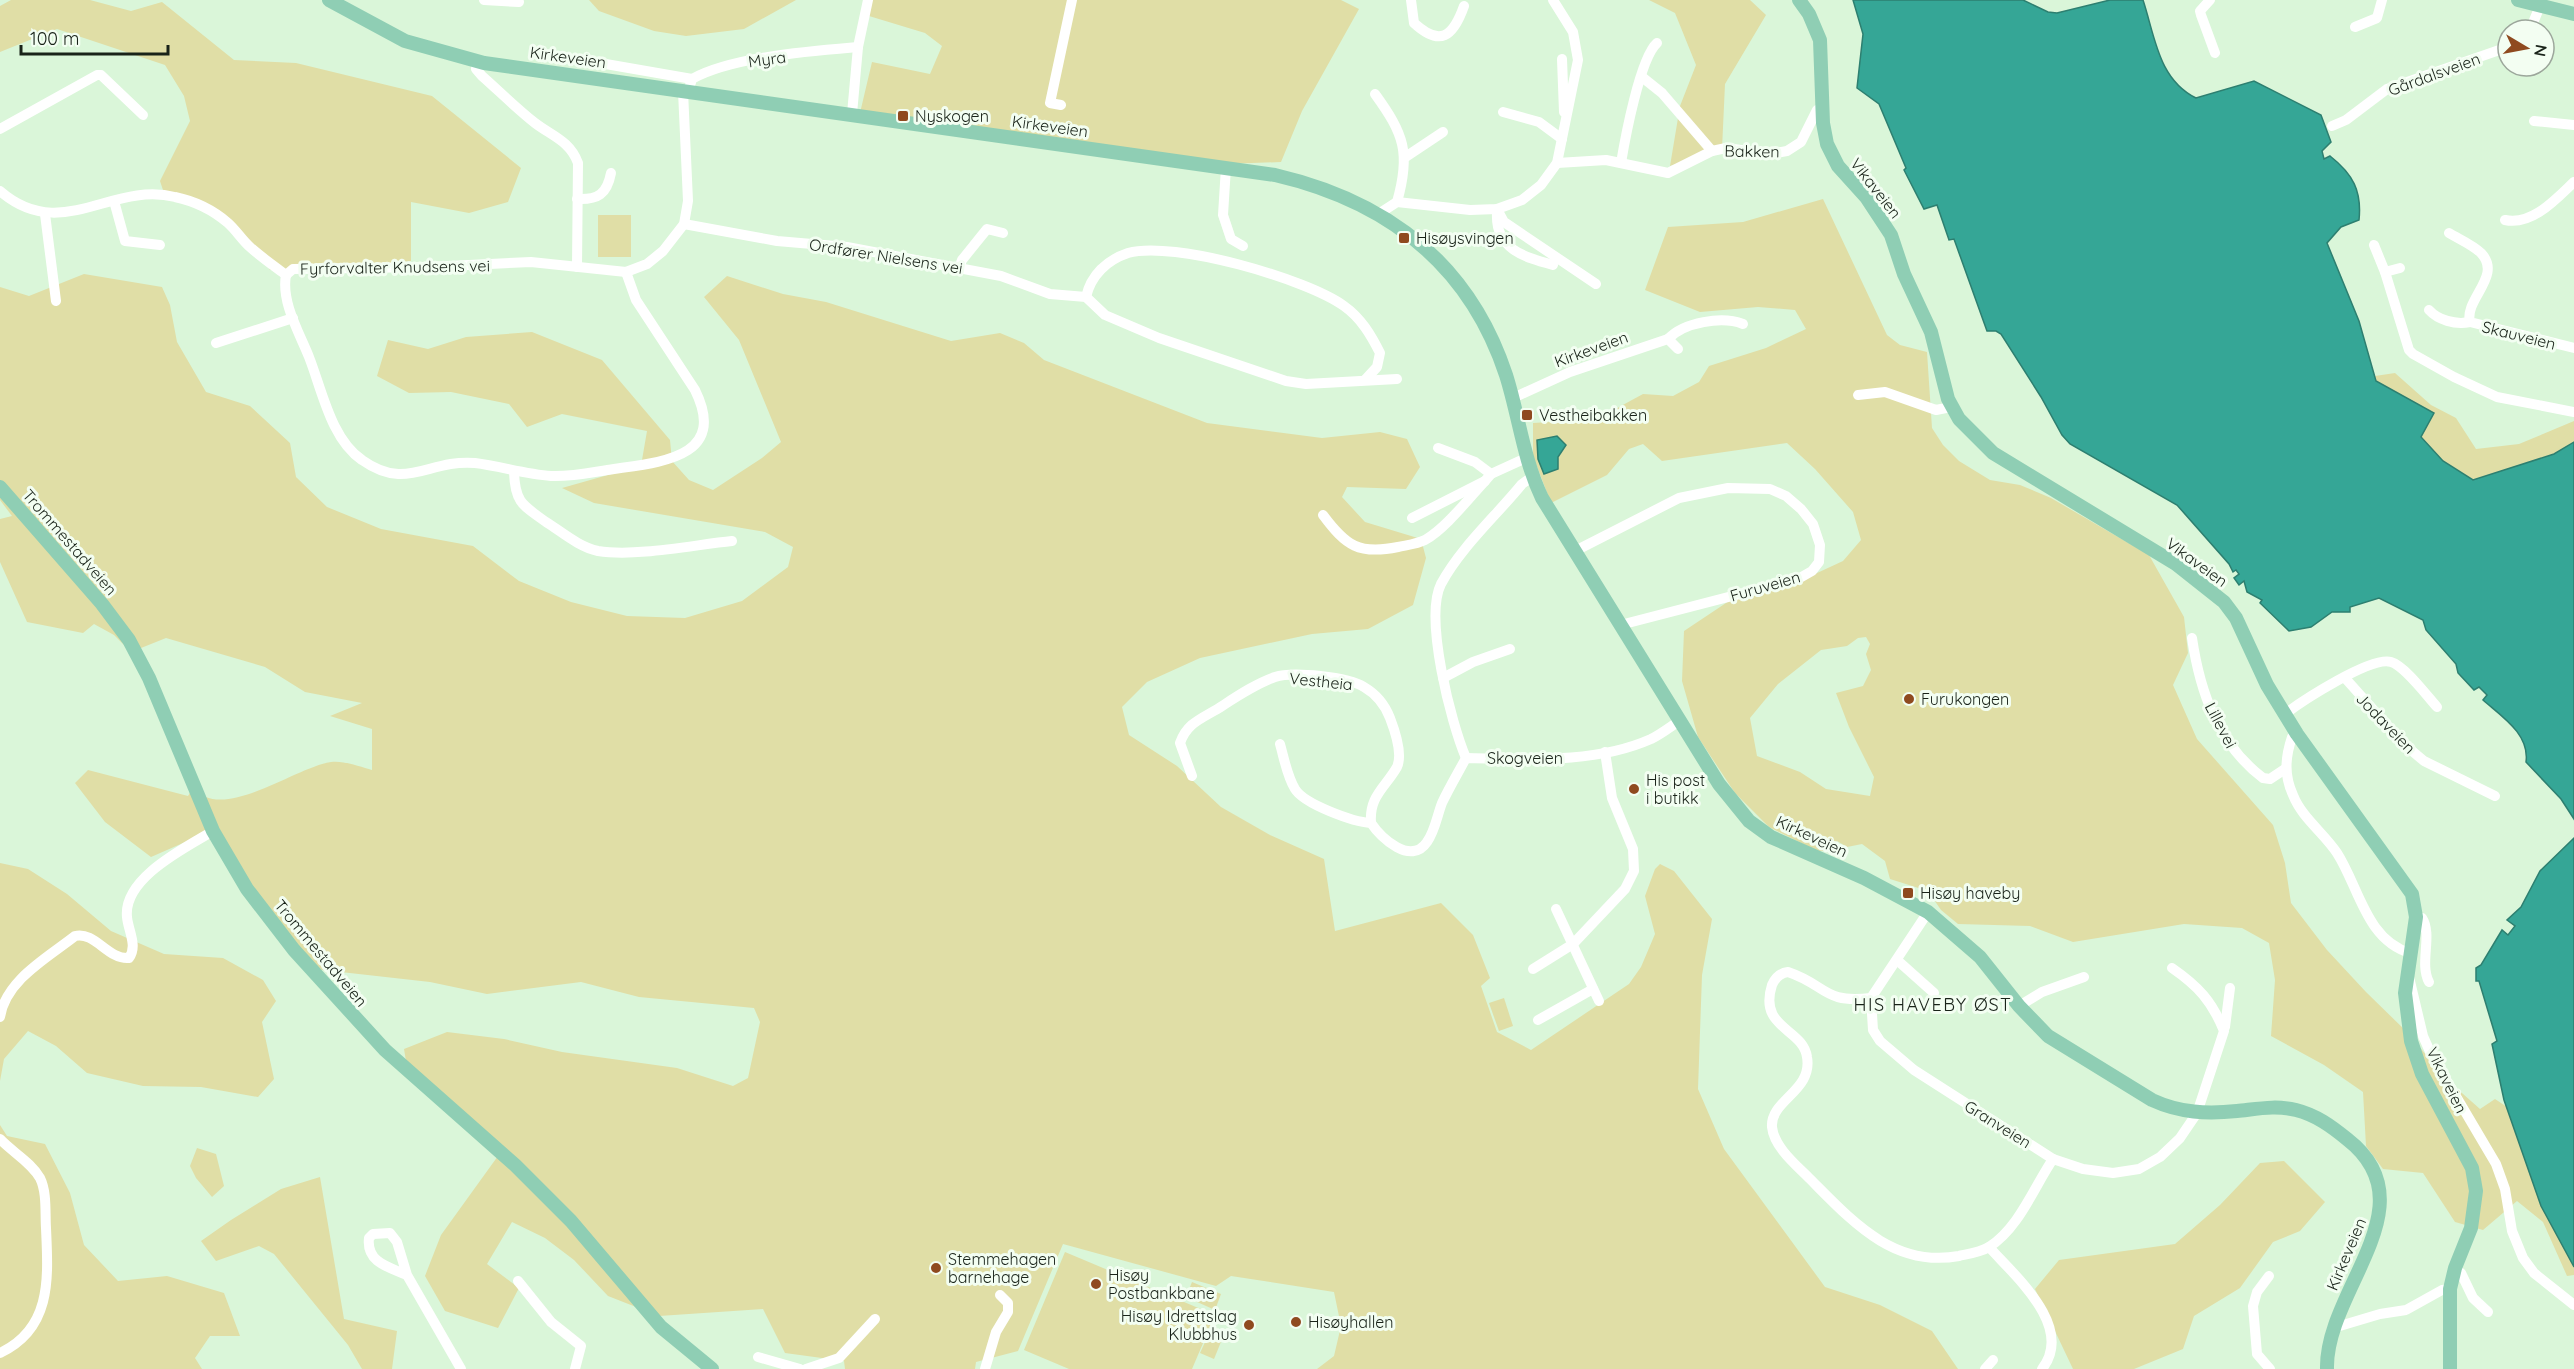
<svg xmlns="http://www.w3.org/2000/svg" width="2574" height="1369" font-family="Quicksand,sans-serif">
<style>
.green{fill:#e0dea6;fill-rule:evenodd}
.water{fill:#35a696;stroke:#2d7f70;stroke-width:1.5}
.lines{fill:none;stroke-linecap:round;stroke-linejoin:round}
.minor{stroke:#fff;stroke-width:10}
.major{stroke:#8fceb4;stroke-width:14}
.poi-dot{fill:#8f4a1f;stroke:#f3fef2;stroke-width:2}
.labels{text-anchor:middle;stroke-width:6;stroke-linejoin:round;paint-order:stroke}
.street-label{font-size:16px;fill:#192319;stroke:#f3fef2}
.poi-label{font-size:16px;fill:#192319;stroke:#f3fef2;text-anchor:start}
.neighbourhood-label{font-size:18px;letter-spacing:1.5px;fill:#192319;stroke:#f3fef2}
</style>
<rect width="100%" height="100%" fill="#daf6d9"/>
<!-- green -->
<g class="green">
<polygon points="11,0 90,0 131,11 162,2 234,60 296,63 432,96 521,168 508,202 469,213 411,202 411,261 365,267 270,270 261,255 197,203 166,199 160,181 190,121 184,96 165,65 57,29 0,52 0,6"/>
<polygon points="589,0 796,0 744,29 686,36 654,31 599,11"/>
<polygon points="870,0 1341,0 1359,9 1302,111 1281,162 1224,164 860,113 872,62 930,74 942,46 925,33 869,16"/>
<polygon points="1649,0 1750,0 1766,15 1725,84 1722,149 1670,166 1680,106 1696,65 1675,13"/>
<path d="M1823 199 1887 335 1900 345 1927 352 1932 428 1943 445 1959 461 1990 480 2020 485 2051 498 2149 555 2184 617 2188 653 2173 685 2197 739 2273 825 2285 863 2291 903 2327 950 2366 992 2408 1033 2445 1078 2480 1109 2495 1099 2507 1107 2541 1206 2574 1267V1275L2567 1276 2543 1222 2517 1201 2483 1230 2455 1222 2423 1173 2383 1169 2366 1146 2363 1092 2324 1065 2271 1036 2275 980 2269 943 2242 928 2184 924 2073 942 2030 926 1958 924 1941 910 1928 891 1890 879 1885 861 1862 844 1847 847 1837 841 1828 851H1817L1769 827 1735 793 1698 737 1682 681 1684 631 1732 599 1789 586 1843 561 1861 540 1853 512 1815 469 1787 443 1662 461 1643 444 1629 449 1607 475 1551 503 1533 456V423L1597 419 1643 394 1673 396 1699 382 1709 366 1766 348 1806 329 1795 310 1758 307 1700 312 1645 290 1668 227 1743 222ZM1866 637 1870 644 1866 654 1871 670 1863 686 1836 693 1849 727 1874 777 1870 796 1826 789 1800 772 1757 756 1750 718 1778 684 1821 650 1847 646 1858 638Z"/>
<rect x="598" y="215" width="33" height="42"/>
<path d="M84 274 162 287 170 305 177 342 206 392 250 406 290 443 296 477 327 507 381 529 473 546 519 581 571 602 627 616 685 618 742 601 788 567 793 547 765 532 594 503 562 488 615 473 642 460 647 431 562 414 527 427 509 404 451 392 409 393 377 376 388 340 428 349 466 337 532 332 602 360 670 440 672 461 689 480 713 490 762 458 781 442 739 340 704 297 727 276 783 294 826 302 951 341 1000 333 1024 343 1044 360 1207 423 1322 438 1380 432 1407 439 1420 467 1406 489 1347 487 1342 497 1365 522 1421 539 1426 558 1413 605 1368 629 1312 634 1200 658 1147 682 1122 707 1129 735 1177 766 1221 807 1270 835 1324 859 1335 931 1441 903 1473 935 1490 978 1481 986 1497 1032 1531 1050 1629 984 1641 967 1655 934 1645 896 1655 869 1660 864 1674 871 1712 919 1702 975 1698 1089 1724 1149 1825 1287 1880 1305 1932 1331 1958 1369H1317L1334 1356 1341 1326 1334 1292 1231 1276 1216 1286 1063 1244 1018 1351 976 1362 975 1369H845L844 1361 785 1353 763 1309 659 1316 608 1296 574 1260 545 1238 512 1222 487 1264 519 1288 498 1328 445 1311 425 1276 441 1235 503 1149 407 1067 404 1049 447 1032 504 1039 562 1052 677 1068 733 1086 748 1078 760 1022 754 1008 639 997 581 982 487 994 430 982 314 969 215 841 199 836 151 857 105 822 75 783 88 770 188 796 193 788C223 823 293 768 331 762 343 760 361 767 372 770V729L330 716 362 703 305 692 265 667 166 638 131 652 114 635 94 624 83 633 27 622 0 562V519L12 516 0 500V287L29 296Z"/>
<polygon points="2395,373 2431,405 2456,418 2476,449 2519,444 2574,421 2574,442 2554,454 2473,480 2443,461 2420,437 2433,413 2376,381 2375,376"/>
<polygon points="0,863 28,869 67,894 111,931 164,954 223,958 263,980 276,1001 262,1022 274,1079 258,1097 201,1087 143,1086 87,1073 56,1046 28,1031 4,1059 0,1081"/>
<polygon points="1504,998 1513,1026 1499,1031 1489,1003"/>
<polygon points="0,1125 7,1136 45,1144 70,1193 84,1245 118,1281 167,1276 224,1293 240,1336 210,1336 195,1358 202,1369 0,1369"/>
<polygon points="197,1148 216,1154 224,1186 212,1197 196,1178 190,1166"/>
<polygon points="2284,1161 2325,1202 2300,1231 2273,1242 2240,1288 2194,1316 2183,1349 2134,1369 2073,1369 2035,1289 2059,1260 2175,1244 2220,1205 2260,1163"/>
<polygon points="320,1177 344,1319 397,1331 392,1369 362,1369 348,1345 274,1254 259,1246 216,1261 201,1241 231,1220 281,1189"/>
<polygon points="1065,1252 1215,1315 1192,1369 1069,1369 1024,1350"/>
<polygon points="1192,1282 1221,1294 1215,1310 1186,1297"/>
<polygon points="1212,1327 1225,1332 1214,1359 1200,1353"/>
</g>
<!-- water -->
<g class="water">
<path d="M1853 0H2023L2048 12 2057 13 2110 0H2143C2155 36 2158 79 2196 98L2254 81 2321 115 2331 142 2322 151 2324 159 2330 156C2353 174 2362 191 2359 220L2341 227 2327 243 2359 321 2376 381 2434 413 2421 437 2443 461 2473 480 2554 454 2574 442V819L2561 799 2526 762C2530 734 2501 716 2483 700L2487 695 2479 687 2474 690 2458 673 2456 664 2426 630 2423 620 2379 598 2350 607V612H2332L2311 627 2289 631 2260 603 2262 600 2247 592 2244 581 2239 585 2234 578 2239 574 2236 570 2233 572 2229 564 2177 505 2070 444 2062 435 2041 397 2001 334 1996 331H1987L1954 239 1949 240 1937 205 1924 209 1904 170 1906 168 1879 104 1857 88 1863 34Z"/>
<polygon points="1557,436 1566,445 1558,457 1558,469 1544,474 1538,459 1537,440"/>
<polygon points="2574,838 2574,1267 2541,1206 2504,1100 2492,1044 2497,1041 2479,981 2476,981 2476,968 2481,965 2502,930 2508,935 2515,926 2507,920 2521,907 2540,871"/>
</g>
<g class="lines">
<!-- minor -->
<g class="minor">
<polyline points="484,0 519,2"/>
<path d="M1411 0 1414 23C1440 47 1453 37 1464 6"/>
<polyline points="2210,0 2200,11 2201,15 2215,53"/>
<polyline points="2355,27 2377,18 2382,0"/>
<polyline points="2530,30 2540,6"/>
<polyline points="1562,59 1564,112"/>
<path d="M477 62 476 69 482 76C499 91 516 108 535 123 552 136 570 141 578 163L577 267"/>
<polyline points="600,63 692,79"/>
<polyline points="1642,77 1662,93 1712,151"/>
<path d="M688 92 692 79C731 57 811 51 858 47"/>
<path d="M1375 94C1404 134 1411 153 1397 202"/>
<polyline points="1061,105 1050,103 1072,0"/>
<polyline points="1503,112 1539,122 1562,139"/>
<polyline points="852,114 858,47 868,0"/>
<polyline points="2534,121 2574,125"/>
<polyline points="2332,126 2346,120 2387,89 2508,47"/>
<polyline points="0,129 97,75 101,75 143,115"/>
<polyline points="1404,158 1443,132"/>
<polyline points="1557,163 1606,160 1668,173 1712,151 1726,148 1771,154 1787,151 1801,142 1817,110 1822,107"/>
<path d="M1621 163C1625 139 1640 58 1657 43"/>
<polyline points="1226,167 1223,215 1231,239 1243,246"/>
<path d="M0 191C61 244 111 181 175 197 194 201 213 210 228 223 236 230 242 240 250 247 261 257 274 266 286 275"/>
<path d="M577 199C598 200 607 194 611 173"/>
<polyline points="114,201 125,241 160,245"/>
<polyline points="1497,209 1504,222 1596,284"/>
<polyline points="1380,213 1397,202 1470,210 1497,209 1522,200 1541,185 1557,163 1578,60 1573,32 1553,0"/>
<path d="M1497 213C1495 249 1524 257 1553 265"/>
<polyline points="45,214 56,301"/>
<path d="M2505 220C2532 226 2556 199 2574 182"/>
<polyline points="684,224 777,241 847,247 1001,276 1050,294 1086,297 1105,315 1159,338 1286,381 1306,384 1397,379"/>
<path d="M2449 233C2459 239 2473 245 2481 253 2503 276 2464 299 2470 322L2574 348"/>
<polyline points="2374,245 2385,272 2409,350 2413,354 2454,377 2497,397 2574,412"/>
<polyline points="959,268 962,260 987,229 1003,233"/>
<polyline points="2385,272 2400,268"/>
<path d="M286 275C281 302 299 332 309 357 322 390 331 439 362 460 407 492 428 459 475 463 500 466 525 474 551 476 572 477 593 472 614 469 662 462 728 457 695 390L636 300 626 272"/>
<polyline points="286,275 293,269 428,267 531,262 626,272 647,264 663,251 684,224 688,201 683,91"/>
<path d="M1086 297C1091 275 1107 260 1128 253 1173 240 1307 279 1344 306 1361 318 1371 335 1380 353L1377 367 1365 380"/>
<path d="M2429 310C2438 320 2455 325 2470 322"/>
<path d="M1668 339C1684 322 1722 316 1743 324"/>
<polyline points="216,343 293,318"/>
<polyline points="1858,395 1885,392 1936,410 1951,407"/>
<polyline points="1513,398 1570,372 1668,339 1678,349"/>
<polyline points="1438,448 1475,462 1491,474"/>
<path d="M514 472C515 502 522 505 546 522 562 532 579 547 598 551 636 557 693 545 732 541"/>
<path d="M1323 515C1346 546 1359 555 1398 547 1407 545 1417 544 1425 540 1446 528 1468 499 1485 481"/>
<polyline points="1412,518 1485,481 1491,474 1526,458"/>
<polyline points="1575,551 1679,498 1728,488 1770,489 1786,496 1801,509 1813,524 1820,545 1819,562 1812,571 1798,579 1628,623 1622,626"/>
<path d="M2192 638C2200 692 2218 744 2263 778L2270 779 2285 769"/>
<polyline points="1443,678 1473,662 1510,649"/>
<polyline points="2345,678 2405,745 2424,761 2495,796"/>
<path d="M2285 714C2302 701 2371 656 2391 662 2405 666 2427 696 2437 707"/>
<path d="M2297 734 2292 737C2285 758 2284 775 2293 795 2302 818 2324 833 2337 853 2359 887 2366 940 2410 953"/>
<path d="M1280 744C1284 758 1287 776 1295 789 1304 804 1353 822 1371 823 1381 838 1411 866 1427 842 1435 831 1437 816 1442 803 1449 788 1458 773 1466 758 1527 759 1595 764 1651 739 1661 734 1670 727 1679 721"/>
<path d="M1466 758C1451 723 1424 618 1441 584 1461 547 1496 516 1522 484L1532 477"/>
<path d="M1192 776 1180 743C1187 723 1201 719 1219 708 1236 697 1255 684 1275 677 1293 671 1348 677 1364 687 1376 694 1385 705 1390 718 1395 731 1403 754 1397 767 1385 788 1369 796 1371 823"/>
<polyline points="1556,909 1599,1001"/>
<path d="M1928 912 1871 998 1873 1030 1880 1041 1914 1070 2053 1159 2083 1169 2113 1173 2139 1169 2160 1157 2180 1138 2197 1113 2224 1031C2212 1001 2198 986 2172 968"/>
<path d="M2416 917 2422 918C2433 935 2419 963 2429 982"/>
<polyline points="1897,960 1934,993"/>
<polyline points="1533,969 1573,944 1625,889 1634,871 1633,849 1612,798 1605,752"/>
<polyline points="2408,973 2423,1036 2431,1054 2496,1164 2505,1189 2512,1231 2523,1258 2534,1273 2574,1305"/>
<path d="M1871 998C1823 1004 1827 985 1788 972 1780 973 1775 978 1772 985 1758 1029 1803 1028 1807 1057 1813 1091 1770 1100 1772 1127 1774 1147 1796 1165 1809 1178 1852 1221 1893 1268 1959 1256 1968 1254 1981 1252 1989 1247 2019 1228 2034 1187 2053 1159"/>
<polyline points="2019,1006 2042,992 2084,977"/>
<path d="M0 1017C6 980 47 958 75 936 95 931 108 960 129 958 138 946 128 930 127 917 123 878 185 848 213 831"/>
<polyline points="1538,1020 1593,989"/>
<polyline points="2225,1027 2230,988"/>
<path d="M0 1139C12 1152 31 1162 40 1178 47 1192 45 1212 46 1228 48 1276 53 1328 0 1353"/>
<path d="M1989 1247C2015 1276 2075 1327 2042 1369"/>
<polyline points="2455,1268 2461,1273 2473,1298 2488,1312"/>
<path d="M407 1275C388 1267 366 1262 369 1238L373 1234 390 1233 397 1242 407 1275 461 1369"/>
<polyline points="2269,1276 2257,1292 2253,1306 2257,1354 2270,1369"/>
<polyline points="518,1281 551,1322 581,1346 575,1369"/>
<polyline points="2333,1328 2380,1314 2406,1310 2442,1290 2450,1289"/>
<polyline points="758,1357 800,1369"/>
<polyline points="806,1369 839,1358 875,1319"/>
<polyline points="985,1369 996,1332 1008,1312 1008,1303 1000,1295"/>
<polyline points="1985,1369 1993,1360"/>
</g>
<!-- major -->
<g class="major">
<path d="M329 0 405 41 484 63 1275 175C1387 201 1469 263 1506 375 1519 416 1523 458 1542 498L1719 784 1749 821 1771 837 1864 878 1928 912 1980 957 2019 1006 2048 1036 2152 1100C2180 1113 2207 1114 2237 1111 2257 1109 2276 1105 2296 1110 2316 1115 2331 1126 2347 1139 2432 1205 2325 1290 2327 1369"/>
<polyline points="1799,0 1809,14 1820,40 1823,123 1827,144 1838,166 1866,197 1891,235 1904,274 1931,332 1948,399 1959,419 1993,453 2176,564 2224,602 2236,618 2267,685 2297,734 2412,894 2416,917 2405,993 2411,1041 2422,1074 2472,1168 2476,1191 2471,1228 2455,1268 2450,1289 2450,1369"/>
<polyline points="2518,0 2574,14"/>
<polyline points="0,487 102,604 129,640 149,678 213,831 247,889 294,950 385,1050 515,1165 571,1221 661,1327 712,1369"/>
</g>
</g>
<!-- markers -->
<g class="poi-dot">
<rect x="897" y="110" width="12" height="12" rx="3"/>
<rect x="1398" y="232" width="12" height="12" rx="3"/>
<rect x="1521" y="409" width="12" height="12" rx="3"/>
<circle cx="1909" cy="699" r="6"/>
<circle cx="1634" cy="789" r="6"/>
<rect x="1902" y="887" width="12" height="12" rx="3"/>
<circle cx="936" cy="1268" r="6"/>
<circle cx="1096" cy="1284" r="6"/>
<circle cx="1296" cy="1322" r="6"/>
<circle cx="1249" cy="1325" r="6"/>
</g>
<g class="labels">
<!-- street labels -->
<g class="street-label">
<text transform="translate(568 57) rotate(8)" y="6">Kirkeveien</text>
<text transform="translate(767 59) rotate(-8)" y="6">Myra</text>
<text transform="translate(2434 74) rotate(-20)" y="6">Gårdalsveien</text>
<text transform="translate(1050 126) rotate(8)" y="6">Kirkeveien</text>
<text transform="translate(1752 151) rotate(1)" y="6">Bakken</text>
<text transform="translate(1876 188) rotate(52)" y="6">Vikaveien</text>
<text transform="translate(886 256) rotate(9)" y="6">Ordfører Nielsens vei</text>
<text transform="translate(395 267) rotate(-1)" y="6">Fyrforvalter Knudsens vei</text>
<text transform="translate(2519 335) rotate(14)" y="6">Skauveien</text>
<text transform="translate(1591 349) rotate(-20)" y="6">Kirkeveien</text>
<text transform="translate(70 542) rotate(49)" y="6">Trommestadveien</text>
<text transform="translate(2197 562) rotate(36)" y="6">Vikaveien</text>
<text transform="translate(1765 586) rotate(-16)" y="6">Furuveien</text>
<text transform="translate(1321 681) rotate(6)" y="6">Vestheia</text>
<text transform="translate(2386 723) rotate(46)" y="6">Jodaveien</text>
<text transform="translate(2221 725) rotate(62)" y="6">Lillevei</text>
<text x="1525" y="764">Skogveien</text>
<text transform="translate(1812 836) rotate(25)" y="6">Kirkeveien</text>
<text transform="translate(321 953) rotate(50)" y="6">Trommestadveien</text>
<text transform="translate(2447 1080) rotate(64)" y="6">Vikaveien</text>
<text transform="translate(1998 1124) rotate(32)" y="6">Granveien</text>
<text transform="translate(2346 1254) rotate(-67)" y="6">Kirkeveien</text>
</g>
<!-- poi labels -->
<g class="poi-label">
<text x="915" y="122">Nyskogen</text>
<text x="1416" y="244">Hisøysvingen</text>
<text x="1539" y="421">Vestheibakken</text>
<text x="1921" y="705">Furukongen</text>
<text x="1646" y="786">His post<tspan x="1646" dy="18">i butikk</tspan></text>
<text x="1920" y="899">Hisøy haveby</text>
<text x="948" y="1265">Stemmehagen<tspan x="948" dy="18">barnehage</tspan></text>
<text x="1108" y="1281">Hisøy<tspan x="1108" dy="18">Postbankbane</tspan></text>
<text x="1237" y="1322" text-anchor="end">Hisøy Idrettslag<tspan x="1237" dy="18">Klubbhus</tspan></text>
<text x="1308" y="1328">Hisøyhallen</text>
</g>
<!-- neighbourhood labels -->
<g class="neighbourhood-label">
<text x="1933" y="1011">HIS HAVEBY ØST</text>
</g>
</g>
<!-- north arrow -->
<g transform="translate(2526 48) rotate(100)"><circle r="28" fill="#f3fef2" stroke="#9ca69b" stroke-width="1.5"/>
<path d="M0-4.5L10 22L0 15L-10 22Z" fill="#8f4a1f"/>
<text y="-9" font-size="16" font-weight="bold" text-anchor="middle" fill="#192319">N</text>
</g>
<!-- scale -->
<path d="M21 45v9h147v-9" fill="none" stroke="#192319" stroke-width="3"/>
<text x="30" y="45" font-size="18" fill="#192319" stroke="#f3fef2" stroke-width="4.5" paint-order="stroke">100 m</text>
</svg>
